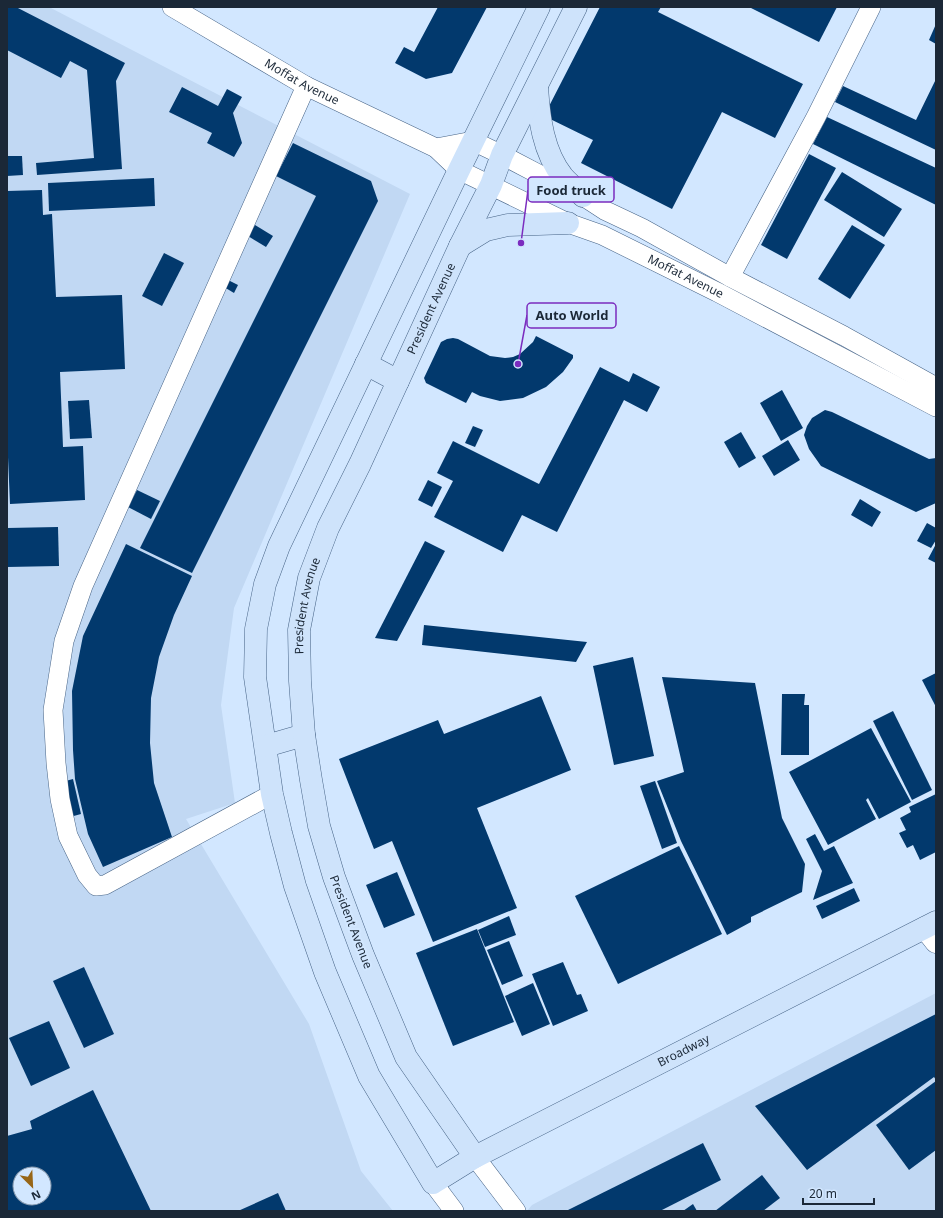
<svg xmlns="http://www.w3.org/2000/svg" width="943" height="1218" font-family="'Noto Sans',sans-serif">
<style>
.built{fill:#c1d8f3;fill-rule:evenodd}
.building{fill:#02396d;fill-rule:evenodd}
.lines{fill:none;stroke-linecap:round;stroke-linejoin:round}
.minor-casing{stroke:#476487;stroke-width:20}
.tertiary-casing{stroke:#476487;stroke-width:23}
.secondary-casing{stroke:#476487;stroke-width:23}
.minor{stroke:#fff;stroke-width:19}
.tertiary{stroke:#fff;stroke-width:22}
.secondary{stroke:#cee3fb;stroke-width:22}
.labels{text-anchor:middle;stroke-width:4;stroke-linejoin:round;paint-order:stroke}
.street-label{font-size:12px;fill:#1b2837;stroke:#d2e7ff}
.leader{fill:none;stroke:#7b2cbf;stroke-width:1.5}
.callout-dot{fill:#7b2cbf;stroke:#d2e7ff;stroke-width:1.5}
.callout{fill:#d2e7ff;stroke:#7b2cbf;stroke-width:1.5}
.callout-label{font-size:13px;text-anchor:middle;font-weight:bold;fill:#1b2837}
</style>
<rect width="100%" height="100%" fill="#d2e7ff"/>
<!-- built -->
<g class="built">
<path d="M7 7H49L410 194 234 608 221 705 235 803 186 819 309 1024 361 1171 393 1211H7ZM20 1174H44V1198H20Z"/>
<polygon points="936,993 936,1211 527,1211 532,1205"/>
</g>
<!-- building -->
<g class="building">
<polygon points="7,7 16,7 125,63 116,81 122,169 37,175 36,163 94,158 87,70 70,61 61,78 7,50"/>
<polygon points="438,7 487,7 452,73 426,79 395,63 404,47 414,52"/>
<polygon points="600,7 661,7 658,12 803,84 775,138 722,112 672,209 581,163 593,140 544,116"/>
<polygon points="749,7 837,7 819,42"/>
<polygon points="936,24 936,44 929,40"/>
<polygon points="936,79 936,150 835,102 843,86 916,120"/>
<polygon points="182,87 218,106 227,89 242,97 233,113 242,143 234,157 207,143 212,133 169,112"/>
<polygon points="827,117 936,168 936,205 813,144"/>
<polygon points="293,143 371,181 378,201 192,573 140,548 316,196 276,176"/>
<polygon points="809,154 836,168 787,259 761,245"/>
<polygon points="7,156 22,156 23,175 7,176"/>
<polygon points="842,172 902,209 884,237 824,200"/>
<polygon points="154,178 155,206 49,211 48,183"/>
<polygon points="42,190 43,215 52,214 56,297 122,295 125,369 60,372 63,447 83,446 85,500 10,504 7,434 7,191"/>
<polygon points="255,225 273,236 266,247 248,236"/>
<polygon points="852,225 885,245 850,299 818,279"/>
<polygon points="164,253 184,263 162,306 142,296"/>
<polygon points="228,280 238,285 234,293 224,287"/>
<polygon points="536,336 573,355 573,358 563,372 546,387 523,398 500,401 480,396 472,392 466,403 426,383 424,378 441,342 447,339 453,338 458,339 490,356 505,358 513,357 520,354 533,342"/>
<polygon points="600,367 629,382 633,373 660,387 647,412 624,400 557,532 522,515 503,552 434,517 453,481 437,473 453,441 539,484"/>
<polygon points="782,390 803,428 781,441 760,403"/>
<polygon points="89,400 92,438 70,439 68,401"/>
<polygon points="825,410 832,412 929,459 936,458 936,503 916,512 821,466 809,449 804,435 807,426 812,418"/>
<polygon points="473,426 483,430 475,447 465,443"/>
<polygon points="741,432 756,458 739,468 724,442"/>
<polygon points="788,440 800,460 774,476 762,456"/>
<polygon points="428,480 442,487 432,507 418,500"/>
<polygon points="137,490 160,501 151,519 128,507"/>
<polygon points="860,499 881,512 872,527 851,515"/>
<polygon points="927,523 936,528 936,540 931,548 917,541"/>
<polygon points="58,527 59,566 7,567 7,528"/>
<polygon points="425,541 445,551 397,641 375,638"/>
<polygon points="126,544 192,576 174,615 159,657 151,698 150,743 154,783 172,837 103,867 88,834 75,779 73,750 72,691 83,636"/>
<polygon points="936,544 936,563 928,559"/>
<polygon points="424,625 587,642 576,662 422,645"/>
<polygon points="633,657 654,756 614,765 593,666"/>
<polygon points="936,673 936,707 922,680"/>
<polygon points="662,677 755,683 782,818 805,864 802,892 751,917 751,922 727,935 681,841 657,781 684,772"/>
<polygon points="782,694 805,694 804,705 809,705 809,755 781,755"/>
<polygon points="541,696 571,770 477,808 517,908 433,942 392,841 374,849 339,759 438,720 444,734"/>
<polygon points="893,711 932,790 912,800 873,721"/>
<polygon points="871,728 911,802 879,819 868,798 866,800 876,819 828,845 789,772"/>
<polygon points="73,779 81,814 70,817 62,782"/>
<polygon points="655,781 677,843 662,849 640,786"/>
<polygon points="936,794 936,852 920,860 913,845 907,848 899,833 906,830 900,818 911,812 909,807"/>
<polygon points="815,834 824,851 834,846 853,883 813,900 822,871 806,839"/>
<polygon points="679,846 722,934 618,984 575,896"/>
<polygon points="397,872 415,915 384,928 366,885"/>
<polygon points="854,888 860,901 822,919 816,906"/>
<polygon points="509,916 516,935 485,947 478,930"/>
<polygon points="477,929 514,1022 453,1046 416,953"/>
<polygon points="509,941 523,976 502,985 487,950"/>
<polygon points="563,962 577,995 581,994 588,1011 553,1026 532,974"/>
<polygon points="84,967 114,1034 84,1048 53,981"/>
<polygon points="533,983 550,1024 522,1036 505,996"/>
<polygon points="936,1014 936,1080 934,1077 807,1170 755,1106"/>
<polygon points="49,1021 70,1068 31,1086 9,1038"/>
<polygon points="936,1081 936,1150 909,1170 876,1125"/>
<path d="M93 1090 151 1211H7V1136L32 1129 30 1121ZM20 1174H44V1198H20Z"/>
<polygon points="703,1143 721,1180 660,1211 566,1211"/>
<polygon points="762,1175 780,1198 763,1211 715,1211"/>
<polygon points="278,1193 286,1211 238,1211"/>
<polygon points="693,1204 697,1211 683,1211"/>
</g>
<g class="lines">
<defs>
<g id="minor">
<path id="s1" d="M172 7 306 86 436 148 459 170 568 223 602 235 717 292 936 407"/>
<polyline points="436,148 473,141 502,155 544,177 583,196 606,211 642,228 730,277 844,336 936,387"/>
<polyline points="730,277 816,117 871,7"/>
<polyline points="272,794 105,885 96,886 87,875 68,836 60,799 56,763 53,710 64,641 83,586 306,86"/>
<polyline points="475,1157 516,1211"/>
<polyline points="433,1183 454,1211"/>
</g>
<polyline id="tertiary" points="925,928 936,942"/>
<g id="secondary">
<path id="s2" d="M539 7 459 170 279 546 265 584 256 629 255 677 272 794 281 833 295 886 325 972 369 1076 433 1183 475 1157 936 922"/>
<path d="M537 87C539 118 543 152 563 177 569 184 577 190 583 196"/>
<polyline points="460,246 486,230 508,225 568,223"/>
<polyline points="366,364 398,381"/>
<polyline points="266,746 304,735"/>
<path id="s3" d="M475 1157 406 1057 363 955 334 877 319 826 311 780 304 735 300 681 299 630 309 578 328 528 360 464 460 246 491 185 502 155 576 7"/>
</g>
</defs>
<!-- minor casing -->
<use href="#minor" class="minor-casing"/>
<!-- tertiary casing -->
<use href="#tertiary" class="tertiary-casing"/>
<!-- secondary casing -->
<use href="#secondary" class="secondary-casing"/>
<!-- minor -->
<use href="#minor" class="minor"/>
<!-- tertiary -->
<use href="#tertiary" class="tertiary"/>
<!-- secondary -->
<use href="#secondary" class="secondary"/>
</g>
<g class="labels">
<!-- street labels -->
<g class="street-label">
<text dy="4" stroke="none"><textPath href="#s1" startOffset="150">Moffat Avenue</textPath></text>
<text dy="4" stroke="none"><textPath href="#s1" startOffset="582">Moffat Avenue</textPath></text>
<text dy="4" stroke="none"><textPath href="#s3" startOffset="915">President Avenue</textPath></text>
<text dy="4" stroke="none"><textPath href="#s3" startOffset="591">President Avenue</textPath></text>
<text transform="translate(351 922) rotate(69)" y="4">President Avenue</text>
<text dy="4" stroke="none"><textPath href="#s2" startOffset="1558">Broadway</textPath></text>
</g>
</g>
<!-- callouts -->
<path class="leader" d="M521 243L528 190M518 364L527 315"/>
<g class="callout-dot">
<circle cx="521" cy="243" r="4"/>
<circle cx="518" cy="364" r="4"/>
</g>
<g class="callout">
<rect x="528" y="177" width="86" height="25" rx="4"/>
<rect x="527" y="303" width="89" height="25" rx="4"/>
</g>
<g class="callout-label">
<text x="571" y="195">Food truck</text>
<text x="572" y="320">Auto World</text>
</g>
<!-- border -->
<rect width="943" height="1218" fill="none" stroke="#1b2837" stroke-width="16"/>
<!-- north arrow -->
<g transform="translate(32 1186) rotate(156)"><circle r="19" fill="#d2e7ff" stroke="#899baf"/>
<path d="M0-3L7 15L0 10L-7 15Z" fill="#976618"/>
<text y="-6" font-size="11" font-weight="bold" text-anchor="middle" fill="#1b2837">N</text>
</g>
<!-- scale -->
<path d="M803 1198v6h71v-6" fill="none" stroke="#1b2837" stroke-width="2"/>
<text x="809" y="1198" font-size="12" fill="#1b2837" stroke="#d2e7ff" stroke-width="3" paint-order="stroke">20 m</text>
</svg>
